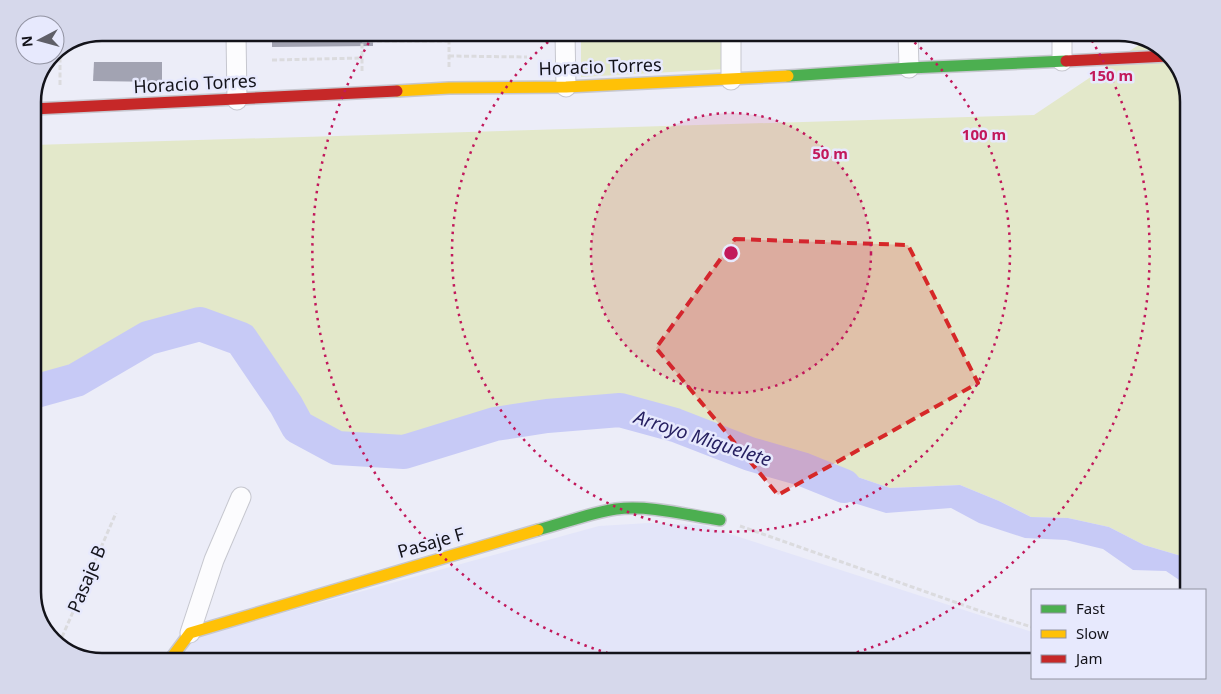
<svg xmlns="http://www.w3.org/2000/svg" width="1221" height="694" font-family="'Noto Sans',sans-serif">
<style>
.built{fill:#e3e5f9}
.green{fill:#e3e8ca}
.water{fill:#c7caf6}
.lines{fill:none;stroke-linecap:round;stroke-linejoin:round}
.river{stroke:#c7caf6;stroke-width:34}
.building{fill:#a2a3b2}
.street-casing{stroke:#c6c7cf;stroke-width:21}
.fast-casing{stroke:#c6c7cf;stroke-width:14}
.slow-casing{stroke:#c6c7cf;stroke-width:14}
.jam-casing{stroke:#c6c7cf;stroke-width:14}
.path{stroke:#dbdbde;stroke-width:3;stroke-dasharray:5 2.5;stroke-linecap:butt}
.street{stroke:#fcfcfe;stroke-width:19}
.fast{stroke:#4caf50;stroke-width:11}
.slow{stroke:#ffc107;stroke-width:11}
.jam{stroke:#c62828;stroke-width:11}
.marked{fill:#d62828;fill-opacity:0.2;stroke:#d62828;stroke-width:4;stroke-dasharray:10 6;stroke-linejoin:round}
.ring{fill:none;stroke:#c2185b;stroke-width:2.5;stroke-dasharray:2.5 5}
.labels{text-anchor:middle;stroke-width:5;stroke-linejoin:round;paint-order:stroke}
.street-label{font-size:18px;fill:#13131a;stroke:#e7e9fd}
.water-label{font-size:19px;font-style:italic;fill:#262061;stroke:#e7e9fd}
.rim{fill:none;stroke:#13131a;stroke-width:2.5}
.centre{fill:#c2185b;stroke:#e7e9fd;stroke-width:2.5}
.ring-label{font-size:15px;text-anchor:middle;font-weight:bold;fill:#c2185b;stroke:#e7e9fd;stroke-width:5;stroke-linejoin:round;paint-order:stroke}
</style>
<rect width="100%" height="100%" fill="#ecedf8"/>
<!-- built -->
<polygon class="built" points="649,523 702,525 1032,632 1032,661 178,661 196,637 599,526"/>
<!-- green -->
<g class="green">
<polygon points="581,33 724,33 725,69 581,77"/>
<polygon points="1146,40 1153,42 1179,67 1188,98 1188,558 1144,545 1109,527 1068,518 1031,517 999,501 960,485 890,488 831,468 802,469 750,454 675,425 620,410 547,416 495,424 404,452 337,448 298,427 286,405 241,339 200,324 148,338 76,380 33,392 33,145 1034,115"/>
</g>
<!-- water -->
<polygon class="water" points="831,468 890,488 960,485 999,501 1031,517 1068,518 1109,527 1144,545 1188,558 1188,586 1166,571 1133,570 1103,549 1066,540 1025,538 979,523 951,508 886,513 838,498 802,469"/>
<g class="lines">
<!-- river -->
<polyline class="river" points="33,392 76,380 148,338 200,324 241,339 286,405 298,427 337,448 404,452 495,424 547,416 620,410 675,425 750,454 802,469 844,486"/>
</g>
<!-- building -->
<g class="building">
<polygon points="272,32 373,32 373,46 272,47"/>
<polygon points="94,62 162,62 162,82 93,81"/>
</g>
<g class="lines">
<defs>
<g id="street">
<polyline points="236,33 237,100"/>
<polyline points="565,33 566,87"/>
<polyline points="908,33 909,68"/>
<polyline points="1062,61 1062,33"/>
<polyline points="731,80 731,33"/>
<polyline points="190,633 214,560 241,497"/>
</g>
<g id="fast">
<polyline points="788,76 909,68 1066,61"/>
<path d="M538 530C564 523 590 513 616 509 650 505 687 515 720 520"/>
</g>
<g id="slow">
<polyline points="397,91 449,88 566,87 788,76"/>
<polyline points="169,661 190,633 538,530"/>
</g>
<g id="jam">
<polyline points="1066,61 1168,56"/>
<polyline points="33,109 397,91"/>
</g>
</defs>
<!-- street casing -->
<use href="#street" class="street-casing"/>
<!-- fast casing -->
<use href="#fast" class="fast-casing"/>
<!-- slow casing -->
<use href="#slow" class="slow-casing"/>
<!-- jam casing -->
<use href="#jam" class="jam-casing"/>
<!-- path -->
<g class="path">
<polyline points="362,41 449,41"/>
<polyline points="60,50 60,87"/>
<polyline points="449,56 527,57"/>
<polyline points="272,60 362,58"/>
<polyline points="449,67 449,33"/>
<polyline points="362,71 362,33"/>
<polyline points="740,526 983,612 1032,627"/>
<polyline points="59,644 116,513"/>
</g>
<!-- street -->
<use href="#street" class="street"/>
<!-- fast -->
<use href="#fast" class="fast"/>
<!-- slow -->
<use href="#slow" class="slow"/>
<!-- jam -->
<use href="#jam" class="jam"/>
</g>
<!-- marked area -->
<path class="marked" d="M735 239 908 245 978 383 778 495 656 348Z"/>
<!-- distance rings -->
<circle cx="731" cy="253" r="140" fill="#c2185b" fill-opacity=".12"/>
<g class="ring">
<circle cx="731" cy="253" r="140"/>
<path d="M903 33A279 279 0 1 1 559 33"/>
<path d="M637 661A419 419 0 0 1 374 34M1088 34A419 419 0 0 1 825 661"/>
</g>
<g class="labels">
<!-- street labels -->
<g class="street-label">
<text transform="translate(600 67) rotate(-2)" y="6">Horacio Torres</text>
<text transform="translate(195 84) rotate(-3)" y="6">Horacio Torres</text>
<text transform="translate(431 543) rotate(-16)" y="6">Pasaje F</text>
<text transform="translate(87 579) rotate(-67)" y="6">Pasaje B</text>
</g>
<!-- water labels -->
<g class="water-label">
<text transform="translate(703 438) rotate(18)" y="7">Arroyo Miguelete</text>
</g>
</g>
<!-- crop -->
<path d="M0 0H1221V694H0ZM102 41H1119A61 61 0 0 1 1180 102V592A61 61 0 0 1 1119 653H102A61 61 0 0 1 41 592V102A61 61 0 0 1 102 41Z" fill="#d6d8eb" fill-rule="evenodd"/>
<path class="rim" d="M102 41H1119A61 61 0 0 1 1180 102V592A61 61 0 0 1 1119 653H102A61 61 0 0 1 41 592V102A61 61 0 0 1 102 41Z"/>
<circle cx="731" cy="253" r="8" class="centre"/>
<g class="ring-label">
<text x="1111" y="81">150 m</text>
<text x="984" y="140">100 m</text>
<text x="830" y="159">50 m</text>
</g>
<!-- legend -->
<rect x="1031" y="589" width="175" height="90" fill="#e7e9fd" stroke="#9293a2"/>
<rect x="1041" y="605" width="25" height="8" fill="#4caf50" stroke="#9293a2"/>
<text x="1076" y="614" font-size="15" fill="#13131a">Fast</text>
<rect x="1041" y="630" width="25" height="8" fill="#ffc107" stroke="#9293a2"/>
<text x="1076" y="639" font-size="15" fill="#13131a">Slow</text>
<rect x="1041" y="655" width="25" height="8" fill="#c62828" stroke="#9293a2"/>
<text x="1076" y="664" font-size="15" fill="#13131a">Jam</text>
<!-- north arrow -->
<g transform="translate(40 40) rotate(264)"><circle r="24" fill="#e7e9fd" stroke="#9293a2"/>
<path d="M0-4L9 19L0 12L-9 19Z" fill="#5f5f68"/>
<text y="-8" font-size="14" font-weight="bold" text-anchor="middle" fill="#13131a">N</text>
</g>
</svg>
